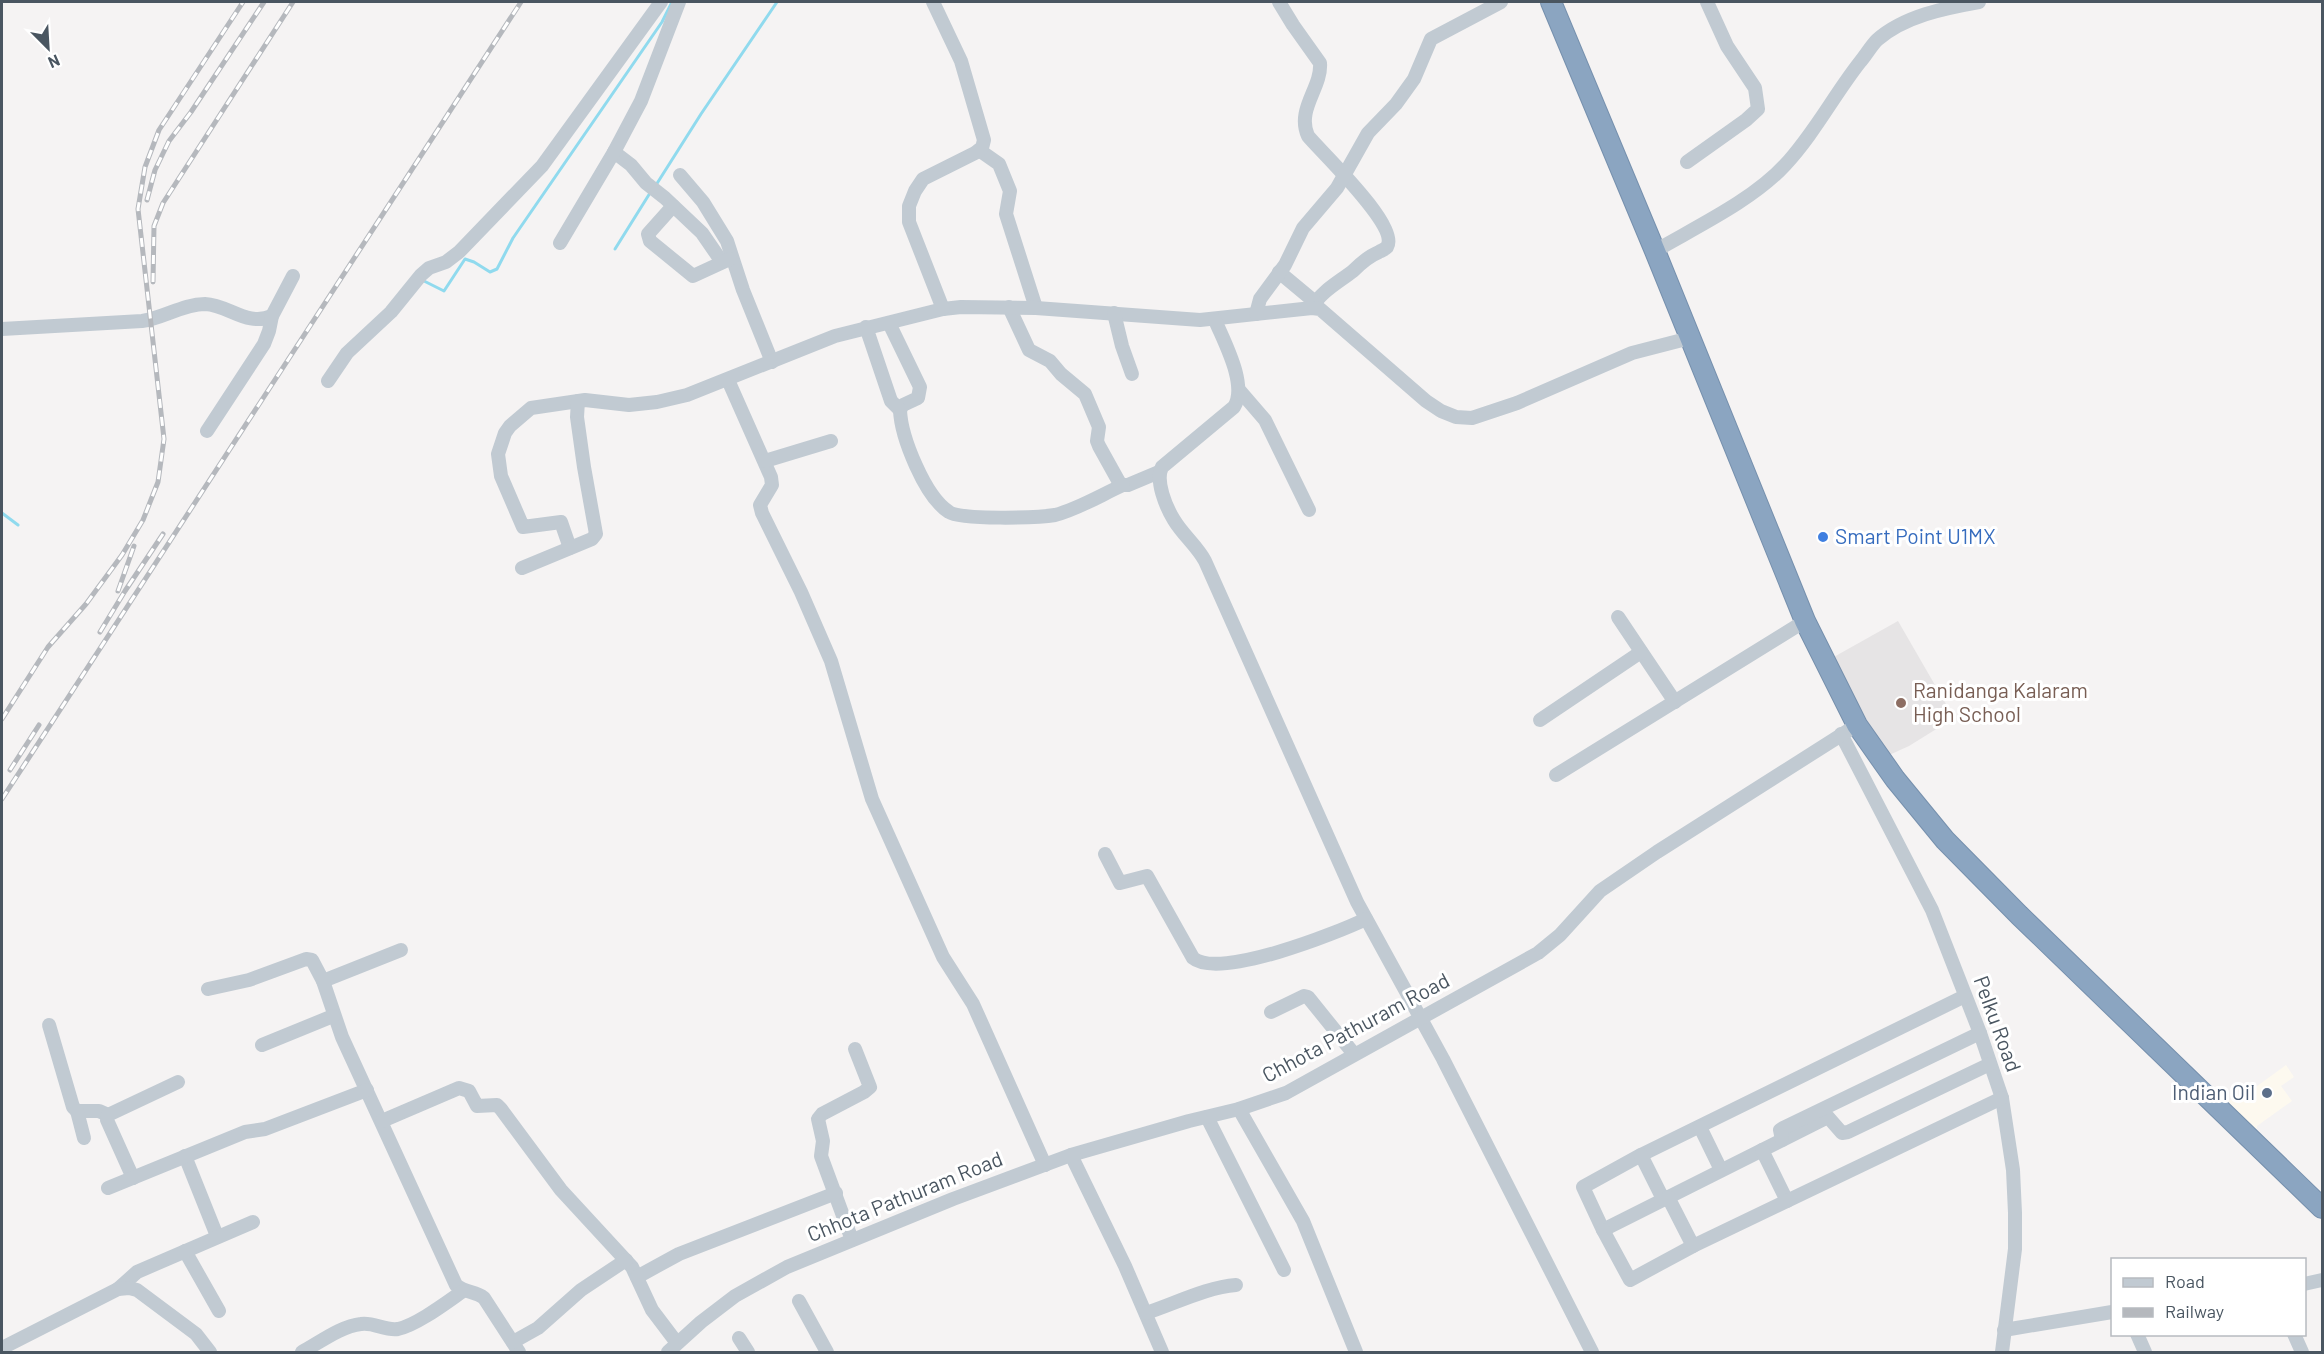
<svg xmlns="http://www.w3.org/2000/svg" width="2324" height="1354" font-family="Barlow,sans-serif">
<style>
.commercial{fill:#fdf9ef}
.education{fill:#e6e4e5}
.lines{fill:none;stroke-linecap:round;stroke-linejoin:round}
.stream{stroke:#90daee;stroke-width:3}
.highway-casing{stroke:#7690ad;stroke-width:22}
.minor{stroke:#c1cad2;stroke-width:14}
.highway{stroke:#8ba5c1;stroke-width:20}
.rail-casing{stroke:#b5b8bd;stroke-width:5}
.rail{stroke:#fff;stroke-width:3;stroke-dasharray:9;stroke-linecap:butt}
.shop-dot{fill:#3f7fe0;stroke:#fff;stroke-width:2}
.education-dot{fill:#8d6e63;stroke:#fff;stroke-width:2}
.service-dot{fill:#5c6f8a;stroke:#fff;stroke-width:2}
.labels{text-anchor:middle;stroke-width:6;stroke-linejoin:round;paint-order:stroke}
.shop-label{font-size:21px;fill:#366cbe;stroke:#fff;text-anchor:start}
.education-label{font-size:21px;fill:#785e54;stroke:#fff;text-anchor:start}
.street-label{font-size:21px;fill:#4a5661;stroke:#fff}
.service-label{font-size:21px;fill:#4e5e75;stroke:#fff;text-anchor:end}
</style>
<rect width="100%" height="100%" fill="#f5f3f3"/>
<!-- commercial -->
<polygon class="commercial" points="2286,1065 2294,1077 2281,1086 2292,1101 2257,1126 2256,1133 2227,1100 2238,1100"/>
<!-- education -->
<polygon class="education" points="1898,621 1954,718 1909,746 1887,756 1832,658"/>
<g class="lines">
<!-- stream -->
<g class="stream">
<polyline points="656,185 701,114 777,2"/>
<polyline points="615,249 650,193"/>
<polyline points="424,281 444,291 465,259 474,262 490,272 497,269 513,238 662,22 672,2"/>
<polyline points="2,513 18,525"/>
</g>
<defs>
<polyline id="highway" points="1551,2 1655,251 1805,621 1857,725 1895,779 1945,840 2019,915 2322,1208"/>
</defs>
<!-- highway casing -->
<use href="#highway" class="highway-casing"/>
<!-- minor -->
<g class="minor">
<path d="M1279 2 1293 25 1320 63C1322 88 1296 109 1308 136 1321 152 1400 226 1387 247 1384 250 1382 250 1379 252 1369 256 1361 263 1353 271 1339 282 1320 292 1312 308"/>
<polyline points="979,150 999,164 1010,191 1006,214 1036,308"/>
<polyline points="614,152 631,165 646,183 665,198 702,233 722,262"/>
<polyline points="1687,162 1746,120 1758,109 1755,88 1727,46 1707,2"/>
<polyline points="680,175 703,202 727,241 743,290 772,362"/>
<polyline points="673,206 648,234 650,241 693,276 730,259"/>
<polyline points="560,243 614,152 641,101 679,2"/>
<path d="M1655 251C1696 227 1753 200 1785 165 1814 134 1834 95 1860 62 1866 55 1871 46 1877 40 1904 16 1945 8 1979 2"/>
<polyline points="1279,272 1315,302"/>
<polyline points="1009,307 1029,350 1050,361 1061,374 1085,394 1099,427 1097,441 1099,446 1119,482 1123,485 1128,485 1159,472"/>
<polyline points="943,309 961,307 1036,308 1200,320 1312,308 1320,309 1426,401 1441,411 1456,417 1472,418 1517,403 1632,353 1690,338"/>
<polyline points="1114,313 1122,346 1132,374"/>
<polyline points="1256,314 1260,299 1285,265 1303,228 1337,188 1368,133 1396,104 1414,79 1431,39 1501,2"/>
<path d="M1215 320C1224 342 1248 385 1234 407L1162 467C1155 481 1166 507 1174 520 1183 535 1197 546 1205 561L1357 902 1443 1059 1592 1352"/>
<path d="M889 323 920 387 918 398 903 405 900 410C901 437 925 497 949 512 961 520 1038 518 1055 515 1078 509 1101 495 1123 485"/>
<polyline points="866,327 891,401 900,410"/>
<path d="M2 329 142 321C164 318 183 304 205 304 229 305 247 327 272 316"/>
<polyline points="728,380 771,477 772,485 760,505 762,513 801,592 831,661 872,799 943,957 973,1004 1045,1165"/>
<polyline points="328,381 347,353 391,312 421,275 429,268 446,262 459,252 542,166 661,2"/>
<polyline points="1240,391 1265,420 1309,510"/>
<polyline points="207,431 264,344 269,331 272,316 293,276"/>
<polyline points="765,461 831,441"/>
<polyline points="570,548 561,522 523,527 501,476 498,454 505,433 510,426 531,408 585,400 629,405 657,402 687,395 835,336 943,309 909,222 909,206 915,191 923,179 975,153 982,148 984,140 961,61 933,2"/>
<polyline points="522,568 592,539 596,534 584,467 577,417 578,401"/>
<polyline points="1618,617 1675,702"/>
<polyline points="1540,720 1641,652"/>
<polyline points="1841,734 1932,910 1980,1033 2002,1098 2013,1170 2015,1213 2015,1249 2002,1352"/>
<polyline points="1556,775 1805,621"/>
<path d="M1105 854 1120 883 1147 876 1193 958C1219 980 1337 933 1366 919"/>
<polyline points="323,981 401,950"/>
<path d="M208 989 249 980 306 959 312 960 323 981 342 1037 456 1285C465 1293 475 1291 484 1298L519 1352"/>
<polyline points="1965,996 1641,1155 1583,1187 1603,1230 1822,1120 1828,1117 1842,1133 1848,1132 1990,1064"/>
<polyline points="1271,1012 1304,996 1308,997 1354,1054"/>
<polyline points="49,1025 73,1107 77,1111 99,1111 108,1115"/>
<polyline points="262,1045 333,1016"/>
<polyline points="1239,1109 1303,1221 1356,1352"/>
<polyline points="77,1111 84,1138"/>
<polyline points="1207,1117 1284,1270"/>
<polyline points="382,1121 459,1088 469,1091 477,1106 497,1105 501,1109 561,1190 632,1267 652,1310 677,1343"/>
<polyline points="1700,1127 1721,1170"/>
<polyline points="1782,1140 1780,1130 1783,1128 1980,1033"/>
<polyline points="1762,1150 1787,1201"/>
<polyline points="1071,1155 1125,1266 1162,1352"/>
<polyline points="1641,1155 1663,1199"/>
<polyline points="185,1156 217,1236"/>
<polyline points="133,1178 107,1120 108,1115 178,1082"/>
<polyline points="108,1188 245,1132 265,1129 367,1090"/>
<polyline points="1668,1197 1693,1246"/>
<polyline points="1603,1230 1630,1280 1693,1246 2002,1098"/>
<polyline points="852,1240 821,1156 823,1141 818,1119 822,1114 864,1092 870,1087 855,1049"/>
<polyline points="185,1251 219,1311"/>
<polyline points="637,1277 679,1254 836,1193"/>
<polyline points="2304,1284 2322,1280"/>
<polyline points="118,1289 137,1272 253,1222"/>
<polyline points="799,1301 827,1352"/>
<path d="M1146 1313C1174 1304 1207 1287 1236 1285"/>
<polyline points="2004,1330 2112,1312"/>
<polyline points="2137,1334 2145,1352"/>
<polyline points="2294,1334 2302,1352"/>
<polyline points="739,1338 748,1352"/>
<polyline points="513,1342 538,1328 581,1290 626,1260"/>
<polyline points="2,1348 118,1289 129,1288 137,1290 196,1334 210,1352"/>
<path d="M302 1352C319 1343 341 1326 361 1324 374 1322 385 1331 398 1329 417 1325 447 1302 463 1291"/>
<polyline points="668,1352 701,1322 735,1296 787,1267 953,1199 1071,1155 1189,1121 1239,1109 1286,1093 1538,953 1560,935 1600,891 1657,852 1857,725"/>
</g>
<!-- highway -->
<use href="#highway" class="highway"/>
<defs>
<g id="rail">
<polyline points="147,200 155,170 169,141 191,112 264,2"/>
<polyline points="153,282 154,226 163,203 293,2"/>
<polyline points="118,591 134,546"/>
<polyline points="100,632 125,591 163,534"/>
<polyline points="2,719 48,647 86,604 122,555 143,520 158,482 164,439 138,209 145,167 159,130 243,2"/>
<polyline points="10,770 39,725"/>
<polyline points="2,799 521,2"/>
</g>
</defs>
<!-- rail casing -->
<use href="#rail" class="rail-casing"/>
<!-- rail -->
<use href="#rail" class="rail"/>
</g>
<!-- markers -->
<circle class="shop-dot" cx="1823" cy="537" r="6"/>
<circle class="education-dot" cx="1901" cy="703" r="6"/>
<circle class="service-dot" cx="2267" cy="1093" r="6"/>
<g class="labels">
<!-- shop labels -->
<g class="shop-label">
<text x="1835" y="544">Smart Point U1MX</text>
</g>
<!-- education labels -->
<g class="education-label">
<text x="1913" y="698">Ranidanga Kalaram<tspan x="1913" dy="24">High School</tspan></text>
</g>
<!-- street labels -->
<g class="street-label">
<text transform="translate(1997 1024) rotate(70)" y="7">Pelku Road</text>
<text transform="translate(1356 1028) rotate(-28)" y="7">Chhota Pathuram Road</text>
<text transform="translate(905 1197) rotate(-22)" y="7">Chhota Pathuram Road</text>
</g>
<!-- service labels -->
<g class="service-label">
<text x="2255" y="1100">Indian Oil</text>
</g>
</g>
<!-- border -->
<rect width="2324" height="1354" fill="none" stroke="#4a5661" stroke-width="6"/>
<!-- legend -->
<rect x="2111" y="1258" width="195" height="78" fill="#ffffff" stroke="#b7bbc0" stroke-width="1.5"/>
<rect x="2123" y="1278" width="30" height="9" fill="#c1cad2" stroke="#b7bbc0" stroke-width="1.5"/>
<text x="2165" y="1288" font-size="18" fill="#4a5661">Road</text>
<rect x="2123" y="1308" width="30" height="9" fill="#b5b8bd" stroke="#b7bbc0" stroke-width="1.5"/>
<text x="2165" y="1318" font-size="18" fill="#4a5661">Railway</text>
<!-- north arrow -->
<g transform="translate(48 48) rotate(156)" stroke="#ffffff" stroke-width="4.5" paint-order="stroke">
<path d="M0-4.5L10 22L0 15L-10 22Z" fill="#4a5661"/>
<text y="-9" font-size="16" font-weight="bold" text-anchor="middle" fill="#4a5661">N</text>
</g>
</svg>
